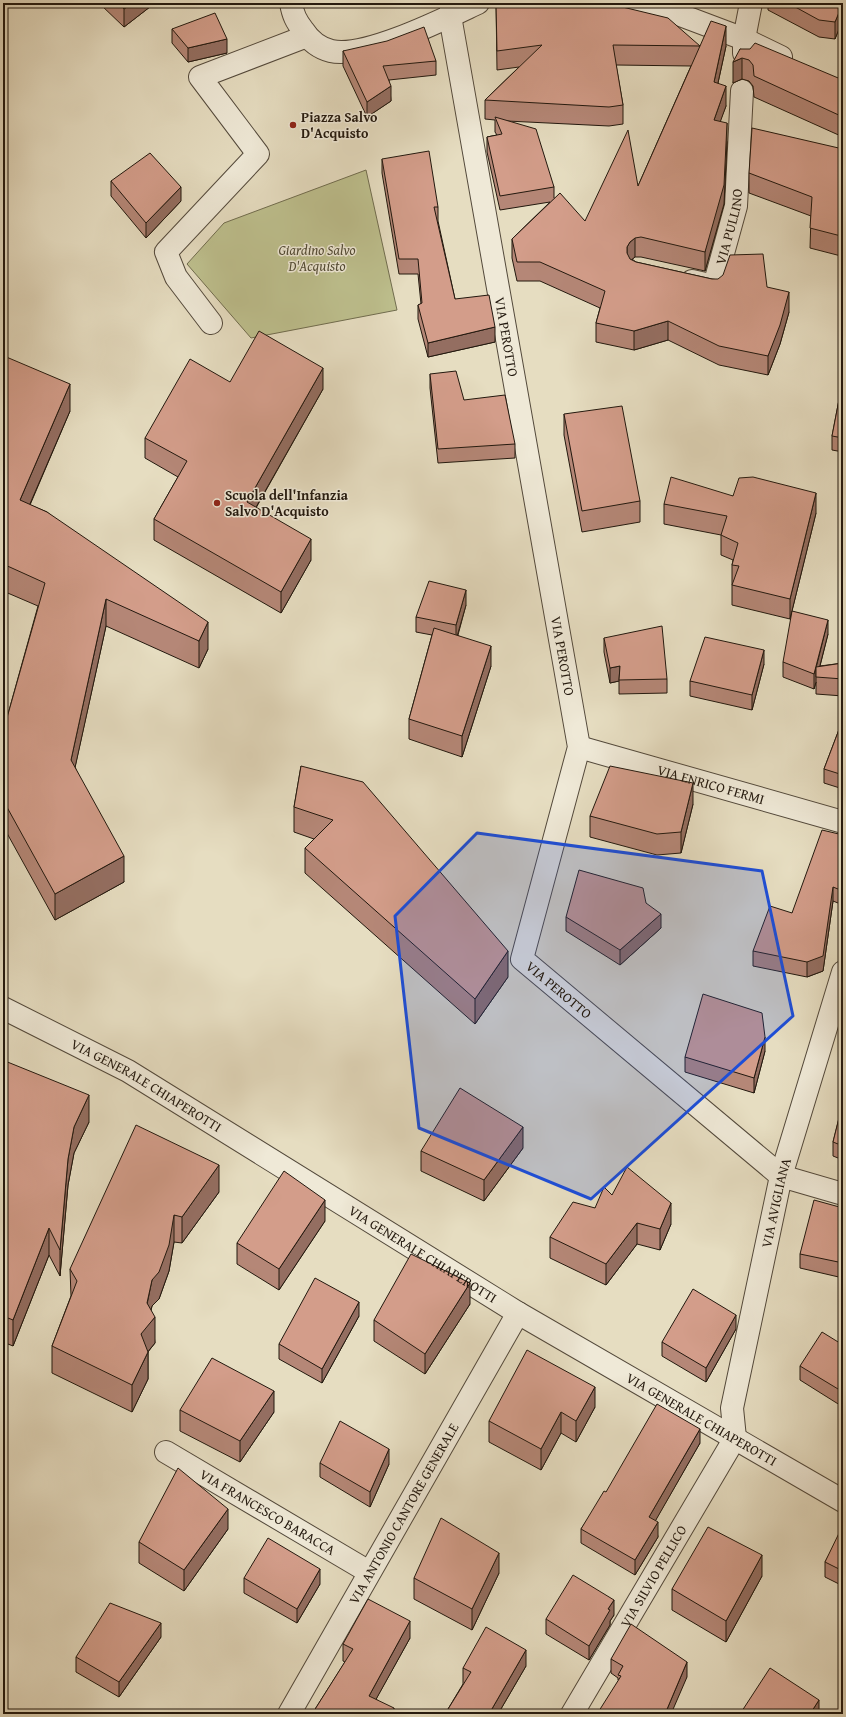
<svg xmlns="http://www.w3.org/2000/svg" width="846" height="1717" font-family="'Gentium Book Plus',serif">
<style>
.green{fill:#bdbf8d;stroke:#706c4e}
.lines{fill:none;stroke-linecap:round;stroke-linejoin:round}
.street-casing{stroke:#53493b;stroke-width:24}
.street{stroke:#efe9d7;stroke-width:22}
.wall{fill:#b58777;stroke:#22180e;fill-rule:evenodd}
.shaded-wall{fill:#946e61;stroke:#22180e}
.building{fill:#d39d8a;stroke:#22180e}
.marked{fill:#1d4ed8;fill-opacity:0.2;stroke:#1d4ed8;stroke-width:3;stroke-linejoin:round}
.poi-dot{fill:#8f2418;stroke:#efe9d7;stroke-width:1.5}
.labels{text-anchor:middle;stroke-width:3;stroke-linejoin:round;paint-order:stroke}
.poi-label{font-size:14px;font-weight:bold;fill:#22180e;stroke:#efe9d7;text-anchor:start}
.street-label{font-size:14px;fill:#22180e;stroke:#efe9d7}
.park-label{font-size:14px;font-style:italic;fill:#504a34;stroke:#efe9d7}
</style>
<rect width="100%" height="100%" fill="#e6ddc1"/>
<filter id="stains"><feTurbulence type="fractalNoise" baseFrequency=".005" numOctaves="4"/><feColorMatrix values="0 0 0 0 .2 0 0 0 0 .09 0 0 0 0 .02 0 0 0 .5 -.17"/></filter>
<radialGradient id="worn" r=".72"><stop offset=".6" stop-color="#630" stop-opacity="0"/><stop offset="1" stop-color="#630" stop-opacity=".3"/></radialGradient>
<!-- green -->
<polygon class="green" points="366,170 397,310 251,338 187,264 224,223"/>
<g class="lines">
<defs>
<g id="street">
<path d="M291 3C293 15 296 21 303 30 310 41 319 48 331 51 365 59 446 18 478 3"/>
<path id="s1" d="M452 3 450 16 579 747 522 959 781 1176 843 1194"/>
<polyline points="618,3 675,13 744,39 781,57"/>
<polyline points="744,53 744,39 751,3"/>
<path id="s2" d="M692 281 714 286 736 206 742 91"/>
<polyline points="211,323 176,277 166,252 258,154 200,77 307,36"/>
<path id="s3" d="M579 747 843 822"/>
<path id="s4" d="M3 1008 128 1071 518 1313 843 1501"/>
<path id="s5" d="M735 1438 732 1408 781 1176 843 972"/>
<path id="s6" d="M166 1452 369 1572"/>
<path id="s7" d="M289 1714 518 1313"/>
<path id="s8" d="M572 1714 735 1438"/>
</g>
</defs>
<!-- street casing -->
<use href="#street" class="street-casing"/>
<!-- street -->
<use href="#street" class="street"/>
</g>
<!-- wall -->
<g class="wall">
<polygon points="101,3 155,3 124,27 101,5"/>
<path d="M496 3 700 46H726L718 83 726 106 720 121 727 142 724 204 705 271 641 257H635L632 259 636 262 712 279 767 287 789 312 780 344 768 375 719 365 668 340 634 350 596 342V323L600 308 540 281H517L512 258V239L550 202 500 210 487 152V137L497 135 495 132V120L485 119V100L519 67 497 70ZM616 65 691 66 638 186 585 221 554 198V187L507 121 609 126 623 124V105Z"/>
<polygon points="715,3 736,3 735,7"/>
<polygon points="768,3 843,3 843,19 835,39 819,37 768,10"/>
<polygon points="172,29 227,53 188,62 172,43"/>
<polygon points="740,49 843,80 843,137 754,97 753,86 749,81 742,79 733,83"/>
<polygon points="343,51 436,61 436,75 389,80 391,101 367,117 343,66"/>
<polygon points="843,149 843,251 841,256 810,248 811,216 749,193 749,173"/>
<polygon points="382,159 438,207 438,221 455,299 495,342 428,357 418,319 418,305 421,304 418,274 399,274 382,173"/>
<polygon points="111,181 181,201 146,238 111,196"/>
<polygon points="3,359 70,411 30,505 47,512 208,649 199,668 106,626 75,767 124,882 55,920 3,826 3,732 38,606 3,591"/>
<polygon points="430,374 464,400 515,444 515,458 438,463 430,388"/>
<polygon points="843,379 843,452 832,450 832,436"/>
<polygon points="230,382 323,389 256,508 311,560 281,613 154,540 154,519 178,477 145,458 145,438"/>
<polygon points="564,414 640,501 640,522 582,532 564,435"/>
<polygon points="733,496 816,513 790,619 732,605 732,565 733,560 721,555 721,535 664,524 664,504"/>
<polygon points="466,605 458,635 491,666 462,757 409,739 409,719 432,635 416,632 416,617"/>
<polygon points="828,634 820,666 843,663 843,696 816,694 816,682 814,689 783,677 783,662"/>
<polygon points="604,638 667,679 667,693 619,694 619,681 610,683 604,652"/>
<polygon points="764,664 752,710 690,696 690,681"/>
<polygon points="843,719 843,789 824,783 824,769"/>
<polygon points="301,766 508,977 475,1024 305,873 305,848 314,839 294,832 294,807"/>
<polygon points="693,804 681,853 657,855 590,837 590,816"/>
<polygon points="843,835 843,905 833,901 823,971 807,977 753,966 753,951 792,913"/>
<polygon points="646,903 661,928 620,965 566,931 566,917"/>
<polygon points="765,1051 754,1093 685,1072 685,1057"/>
<polygon points="3,1067 89,1122 74,1153 68,1185 60,1276 49,1255 13,1346 3,1342"/>
<polygon points="843,1102 843,1160 833,1156 833,1142"/>
<polygon points="523,1148 484,1201 421,1171 421,1151"/>
<polygon points="219,1192 182,1243 174,1242 169,1271 159,1299 152,1306 151,1310 155,1343 148,1352 148,1379 132,1412 52,1373 52,1346 71,1296 70,1269"/>
<polygon points="612,1195 671,1224 660,1250 637,1244 606,1285 550,1258 550,1237 595,1208"/>
<polygon points="843,1208 843,1278 800,1268 800,1254"/>
<polygon points="325,1221 279,1290 237,1264 237,1243"/>
<polygon points="470,1304 425,1374 374,1341 374,1320"/>
<polygon points="359,1316 322,1383 279,1359 279,1344"/>
<polygon points="736,1329 706,1382 662,1356 662,1342"/>
<polygon points="843,1345 843,1407 800,1380 800,1366"/>
<polygon points="595,1407 576,1442 561,1433 541,1470 489,1442 489,1421"/>
<polygon points="180,1410 274,1412 240,1462 180,1431"/>
<polygon points="700,1443 655,1521 658,1537 635,1575 581,1543 581,1529 606,1492"/>
<polygon points="320,1463 389,1464 370,1507 320,1477"/>
<polygon points="843,1528 843,1586 825,1577 825,1562"/>
<polygon points="228,1529 184,1591 139,1563 139,1542"/>
<polygon points="499,1573 472,1630 414,1599 414,1578"/>
<polygon points="762,1576 726,1642 672,1610 672,1589"/>
<polygon points="244,1578 320,1584 297,1623 244,1593"/>
<polygon points="614,1615 610,1621 610,1625 589,1660 546,1634 546,1619"/>
<polygon points="161,1637 119,1697 76,1672 76,1657"/>
<polygon points="410,1638 376,1699 394,1714 312,1714 345,1662 343,1661 343,1644"/>
<polygon points="611,1659 687,1677 618,1680 618,1678 611,1673"/>
<polygon points="526,1666 498,1714 445,1714 463,1684 463,1668"/>
</g>
<!-- shaded-wall -->
<g class="shaded-wall">
<polygon points="132,3 155,3 124,27 124,9"/>
<polygon points="843,3 843,19 835,39 835,22"/>
<polygon points="726,26 726,46 714,101 714,82"/>
<polygon points="227,39 227,53 188,62 188,48"/>
<polygon points="742,58 742,79 733,83 733,62"/>
<polygon points="391,86 391,101 367,117 367,102"/>
<polygon points="726,86 726,106 714,139 714,120"/>
<polygon points="727,123 727,142 724,204 705,271 705,252"/>
<polygon points="181,187 181,201 146,238 146,223"/>
<polygon points="843,232 843,251 841,256 841,236"/>
<polygon points="635,238 635,257 630,261 627,266 627,247 630,242"/>
<polygon points="789,292 789,312 780,344 768,375 768,356"/>
<polygon points="668,321 668,340 634,350 634,331"/>
<polygon points="495,327 495,342 428,357 428,343"/>
<polygon points="323,368 323,389 247,523 247,502"/>
<polygon points="70,384 70,411 20,527 20,500"/>
<polygon points="816,493 816,513 790,619 790,599"/>
<polygon points="311,539 311,560 281,613 281,592"/>
<polygon points="466,590 466,605 456,640 456,625"/>
<polygon points="106,599 106,626 71,786 71,760"/>
<polygon points="828,620 828,634 817,677 816,668"/>
<polygon points="208,622 208,649 199,668 199,641"/>
<polygon points="491,646 491,666 462,757 462,736"/>
<polygon points="764,650 764,664 752,710 752,695"/>
<polygon points="620,666 619,681 610,683 610,668"/>
<polygon points="816,668 816,682 814,689 814,674"/>
<polygon points="693,783 693,804 681,853 681,832"/>
<polygon points="124,856 124,882 55,920 55,894"/>
<polygon points="833,887 833,901 823,971 807,977 807,962"/>
<polygon points="661,914 661,928 620,965 620,950"/>
<polygon points="508,951 508,977 475,1024 475,999"/>
<polygon points="765,1037 765,1051 754,1093 754,1078"/>
<polygon points="89,1095 89,1122 74,1153 68,1185 60,1276 60,1250 68,1159 74,1127"/>
<polygon points="523,1127 523,1148 484,1201 484,1180"/>
<polygon points="219,1165 219,1192 182,1243 182,1217"/>
<polygon points="325,1200 325,1221 279,1290 279,1269"/>
<polygon points="671,1203 671,1224 660,1250 660,1229"/>
<polygon points="174,1215 174,1242 169,1271 159,1299 152,1306 147,1326 155,1317 155,1343 141,1360 141,1334 152,1280"/>
<polygon points="637,1223 637,1244 606,1285 606,1264"/>
<polygon points="49,1228 49,1255 13,1346 13,1320"/>
<polygon points="470,1283 470,1304 425,1374 425,1354"/>
<polygon points="359,1302 359,1316 322,1383 322,1369"/>
<polygon points="736,1315 736,1329 706,1382 706,1368"/>
<polygon points="148,1352 148,1379 132,1412 132,1385"/>
<polygon points="595,1387 595,1407 576,1442 576,1421"/>
<polygon points="274,1391 274,1412 240,1462 240,1441"/>
<polygon points="561,1412 561,1433 541,1470 541,1449"/>
<polygon points="700,1429 700,1443 649,1532 649,1517"/>
<polygon points="389,1449 389,1464 370,1507 370,1492"/>
<polygon points="228,1509 228,1529 184,1591 184,1570"/>
<polygon points="658,1522 658,1537 635,1575 635,1560"/>
<polygon points="499,1553 499,1573 472,1630 472,1609"/>
<polygon points="762,1555 762,1576 726,1642 726,1621"/>
<polygon points="320,1569 320,1584 297,1623 297,1609"/>
<polygon points="614,1600 614,1615 610,1621 610,1625 589,1660 589,1646 608,1609"/>
<polygon points="410,1621 410,1638 369,1712 369,1696"/>
<polygon points="161,1623 161,1637 119,1697 119,1682"/>
<polygon points="526,1650 526,1666 498,1714 489,1714"/>
<polygon points="687,1662 687,1677 671,1714 665,1714"/>
<polygon points="819,1700 819,1714 810,1714"/>
<polygon points="394,1708 394,1714 391,1714"/>
</g>
<!-- building -->
<g class="building">
<polygon points="118,3 132,3 124,9"/>
<polygon points="496,3 606,3 668,18 700,46 711,21 726,26 714,82 726,86 714,120 727,123 724,185 705,252 641,237 635,238 630,242 627,247 627,253 630,259 636,262 712,279 718,279 723,275 730,255 763,254 767,287 789,292 780,325 768,356 719,346 668,321 634,331 596,323 605,291 540,262 517,262 512,239 560,193 585,221 628,130 638,186 700,46 613,45 623,105 609,107 485,100 542,45 497,51"/>
<polygon points="788,3 843,3 835,22 819,20"/>
<polygon points="215,13 227,39 188,48 172,29"/>
<polygon points="424,27 436,61 383,66 391,86 367,102 343,51 387,41"/>
<polygon points="755,43 843,80 843,117 754,76 753,65 749,60 742,58 733,62 740,49 750,49"/>
<polygon points="495,117 536,129 554,187 500,196 487,137 502,134"/>
<polygon points="752,128 843,149 843,232 841,236 810,228 812,197 749,173"/>
<polygon points="429,151 438,207 434,207 455,299 489,295 495,327 428,343 418,305 422,303 418,259 399,259 382,159"/>
<polygon points="150,153 181,187 146,223 111,181"/>
<polygon points="259,331 323,368 247,502 311,539 281,592 154,519 187,461 145,438 190,359 230,382"/>
<polygon points="4,356 70,384 20,500 47,512 208,622 199,641 106,599 71,760 124,856 55,894 3,800 3,732 45,583 3,564 3,359"/>
<polygon points="456,371 464,400 505,395 515,444 438,449 430,374"/>
<polygon points="843,379 843,438 832,436"/>
<polygon points="622,406 640,501 582,511 564,414"/>
<polygon points="671,477 733,496 739,478 753,477 816,493 790,599 732,585 739,566 732,565 738,543 721,535 727,516 664,504"/>
<polygon points="429,581 466,590 456,625 416,617"/>
<polygon points="792,611 828,620 814,674 783,662"/>
<polygon points="662,626 667,679 619,680 620,666 610,668 604,638"/>
<polygon points="434,628 491,646 462,736 409,719"/>
<polygon points="705,637 764,650 752,695 690,681"/>
<polygon points="843,663 843,679 816,677 816,667"/>
<polygon points="843,719 843,775 824,769"/>
<polygon points="301,766 363,782 508,951 475,999 305,848 333,820 294,807"/>
<polygon points="610,766 693,783 681,832 657,834 590,816"/>
<polygon points="822,830 843,835 843,891 833,887 823,956 807,962 753,951 770,906 792,913"/>
<polygon points="579,870 643,888 646,903 661,914 620,950 566,917"/>
<polygon points="703,994 762,1013 765,1037 754,1078 685,1057"/>
<polygon points="5,1061 89,1095 74,1127 68,1159 60,1250 49,1228 13,1320 3,1316 3,1067"/>
<polygon points="460,1088 523,1127 484,1180 421,1151"/>
<polygon points="843,1102 843,1146 833,1142"/>
<polygon points="136,1125 219,1165 182,1217 174,1215 169,1245 159,1272 152,1280 147,1303 155,1317 141,1334 148,1352 132,1385 52,1346 77,1281 70,1269"/>
<polygon points="627,1167 671,1203 660,1229 637,1223 606,1264 550,1237 573,1202 595,1208 604,1187 612,1195"/>
<polygon points="284,1171 325,1200 279,1269 237,1243"/>
<polygon points="814,1200 843,1208 843,1263 800,1254"/>
<polygon points="411,1254 470,1283 425,1354 374,1320"/>
<polygon points="315,1278 359,1302 322,1369 279,1344"/>
<polygon points="693,1289 736,1315 706,1368 662,1342"/>
<polygon points="822,1332 843,1345 843,1392 800,1366"/>
<polygon points="527,1350 595,1387 576,1421 561,1412 541,1449 489,1421"/>
<polygon points="212,1358 274,1391 240,1441 180,1410"/>
<polygon points="657,1404 700,1429 649,1517 658,1522 635,1560 581,1529 604,1491 606,1492"/>
<polygon points="340,1421 389,1449 370,1492 320,1463"/>
<polygon points="178,1468 228,1509 184,1570 139,1542"/>
<polygon points="441,1518 499,1553 472,1609 414,1578"/>
<polygon points="708,1527 762,1555 726,1621 672,1589"/>
<polygon points="842,1527 843,1528 843,1571 825,1562"/>
<polygon points="268,1538 320,1569 297,1609 244,1578"/>
<polygon points="573,1575 614,1600 608,1609 610,1610 589,1646 546,1619"/>
<polygon points="368,1599 410,1621 369,1696 394,1708 391,1714 312,1714 353,1649 343,1644"/>
<polygon points="110,1603 161,1623 119,1682 76,1657"/>
<polygon points="631,1624 687,1662 665,1714 597,1714 621,1676 618,1675 623,1666 611,1659"/>
<polygon points="486,1627 526,1650 489,1714 445,1714 471,1672 463,1668"/>
<polygon points="770,1668 819,1700 810,1714 740,1714"/>
</g>
<!-- marked area -->
<path class="marked" d="M477 833 762 871 793 1016 591 1199 419 1128 395 916Z"/>
<!-- markers -->
<g class="poi-dot">
<circle cx="293" cy="125" r="4"/>
<circle cx="217" cy="503" r="4"/>
</g>
<g class="labels">
<!-- poi labels -->
<g class="poi-label">
<text x="301" y="122">Piazza Salvo<tspan x="301" dy="16">D'Acquisto</tspan></text>
<text x="225" y="500">Scuola dell'Infanzia<tspan x="225" dy="16">Salvo D'Acquisto</tspan></text>
</g>
<!-- street labels -->
<g class="street-label">
<text dy="5" stroke="none"><textPath href="#s2" startOffset="84">VIA PULLINO</textPath></text>
<text dy="5" stroke="none"><textPath href="#s1" startOffset="339">VIA PEROTTO</textPath></text>
<text dy="5" stroke="none"><textPath href="#s1" startOffset="663">VIA PEROTTO</textPath></text>
<text dy="5" stroke="none"><textPath href="#s3" startOffset="137">VIA ENRICO FERMI</textPath></text>
<text dy="5" stroke="none"><textPath href="#s1" startOffset="1023">VIA PEROTTO</textPath></text>
<text dy="5" stroke="none"><textPath href="#s4" startOffset="163">VIA GENERALE CHIAPEROTTI</textPath></text>
<text dy="5" stroke="none"><textPath href="#s5" startOffset="240">VIA AVIGLIANA</textPath></text>
<text dy="5" stroke="none"><textPath href="#s4" startOffset="487">VIA GENERALE CHIAPEROTTI</textPath></text>
<text dy="5" stroke="none"><textPath href="#s4" startOffset="811">VIA GENERALE CHIAPEROTTI</textPath></text>
<text dy="5" stroke="none"><textPath href="#s6" startOffset="118">VIA FRANCESCO BARACCA</textPath></text>
<text dy="5" stroke="none"><textPath href="#s7" startOffset="231">VIA ANTONIO CANTORE GENERALE</textPath></text>
<text dy="5" stroke="none"><textPath href="#s8" startOffset="160">VIA SILVIO PELLICO</textPath></text>
</g>
<!-- park labels -->
<g class="park-label">
<text x="317" y="255">Giardino Salvo<tspan x="317" dy="16">D'Acquisto</tspan></text>
</g>
</g>
<!-- margin -->
<rect width="846" height="1717" fill="none" stroke="#e6ddc1" stroke-width="16"/>
<rect x="4" y="4" width="838" height="1709" fill="none" stroke="#22180e" stroke-width="2"/>
<rect x="8" y="8" width="830" height="1701" fill="none" stroke="#22180e"/>
<rect width="100%" height="100%" filter="url(#stains)"/>
<rect width="100%" height="100%" fill="url(#worn)"/>
</svg>
